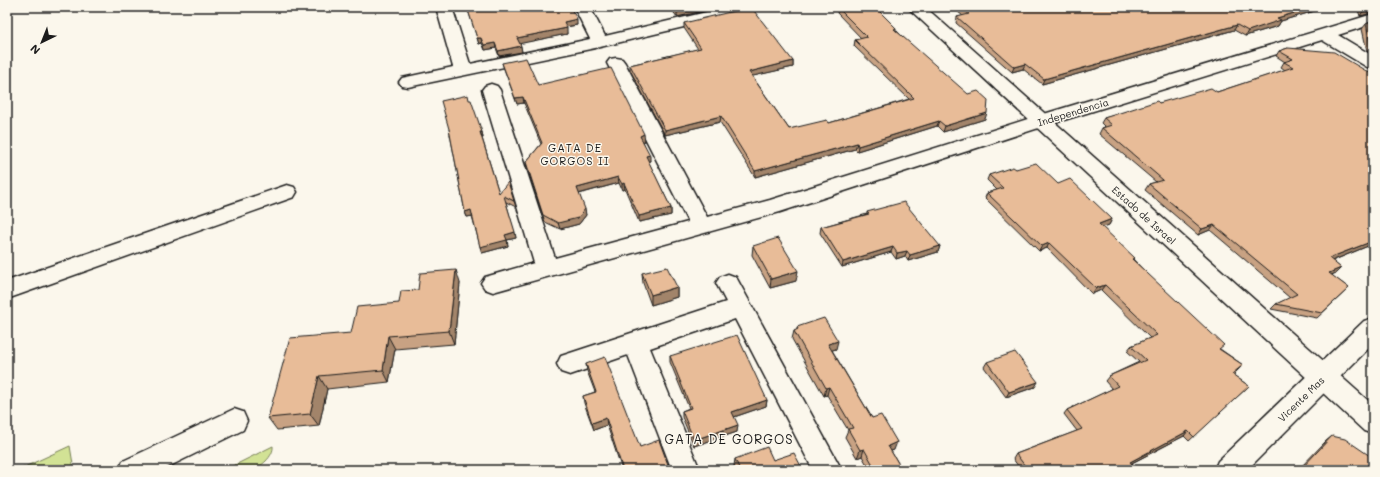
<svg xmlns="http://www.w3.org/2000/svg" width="1380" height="477" font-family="Mali,sans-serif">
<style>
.green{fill:#d2e295;stroke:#777f58}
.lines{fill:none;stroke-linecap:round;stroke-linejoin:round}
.street-casing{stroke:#1c1c1c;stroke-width:3}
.secondary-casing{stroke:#1c1c1c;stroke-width:3}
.street{fill:#fbf7ec;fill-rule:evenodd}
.secondary{fill:#fbf7ec;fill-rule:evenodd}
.wall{fill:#c8a283;stroke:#1c1c1c}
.shaded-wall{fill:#a2846a;stroke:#1c1c1c}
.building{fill:#e8bc98;stroke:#1c1c1c}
.labels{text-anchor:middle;stroke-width:3;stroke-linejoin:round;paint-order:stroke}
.street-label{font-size:10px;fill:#1c1c1c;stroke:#fbf7ec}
.neighbourhood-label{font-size:11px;letter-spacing:1px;fill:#1c1c1c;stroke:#fbf7ec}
.near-neighbourhood-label{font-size:13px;letter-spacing:1px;fill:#1c1c1c;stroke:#fbf7ec}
</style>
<rect width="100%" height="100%" fill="#fbf7ec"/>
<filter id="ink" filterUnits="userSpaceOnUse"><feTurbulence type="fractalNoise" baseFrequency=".025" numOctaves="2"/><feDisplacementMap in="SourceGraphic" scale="8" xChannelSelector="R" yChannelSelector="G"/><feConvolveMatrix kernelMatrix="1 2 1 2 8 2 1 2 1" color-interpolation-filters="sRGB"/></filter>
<g filter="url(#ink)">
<!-- green -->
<g class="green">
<polygon points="70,446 74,470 18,470"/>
<path d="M273 446C274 456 261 468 250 470 242 471 233 470 225 470Z"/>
</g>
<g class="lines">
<defs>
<g id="street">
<polygon points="436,7 452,7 470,64 590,39 574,7 590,7 605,36 728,7 757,7 755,10 600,47 408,87 402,86 399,82 402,78 453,67"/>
<polygon points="1373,14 1373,24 1338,35 1373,56 1373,68 1367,67 1322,40 1048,125 780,212 493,292 485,289 481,283 485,277 534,263 482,90 485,86 491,84 497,86 500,90 555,258 688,222 607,63 610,59 616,58 622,59 625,63 707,217 770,200 1034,117"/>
<polygon points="287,185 294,187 297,192 294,197 7,299 7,281"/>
<polygon points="728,274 736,277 842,470 813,470 735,319 650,348 700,470 672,470 628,355 570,375 561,372 557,364 561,356 726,302 716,283 720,277"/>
<polygon points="1373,318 1373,344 1247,470 1214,470 1218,461 1364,321"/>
<polygon points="234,409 243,412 247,421 243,430 162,470 119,470 123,461"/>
</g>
<polygon id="secondary" points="907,7 925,7 1373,405 1373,434 1364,431"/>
</defs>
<!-- street casing -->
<use href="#street" class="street-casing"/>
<!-- secondary casing -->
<use href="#secondary" class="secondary-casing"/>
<!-- street -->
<use href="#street" class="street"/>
<!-- secondary -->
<use href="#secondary" class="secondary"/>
</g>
<!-- wall -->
<g class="wall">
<polygon points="467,7 570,7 577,25 566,27 567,34 520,43 522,52 499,56 496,48 485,50 482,43 479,44"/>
<polygon points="670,7 721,7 677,17"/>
<polygon points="952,7 1328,7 1281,21 1278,26 1245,36 1234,30 1042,84 1023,69 1012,72 956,23 957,17 963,16"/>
<polygon points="1357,7 1373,7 1373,13 1360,16"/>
<polygon points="838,8 896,28 896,30 985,119 943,132 937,126 857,151 855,149 755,177 720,122 665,135 630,70 630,65 698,49 684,28 684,23 793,61 793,67 752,76 789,129 829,123 909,99 854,46 855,40 862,39 837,13"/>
<polygon points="1373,21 1373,55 1367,51 1362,29 1366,24"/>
<polygon points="1288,48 1373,241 1368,246 1332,261 1341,268 1336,273 1331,275 1349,288 1317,318 1271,309 1276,304 1290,298 1210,230 1198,235 1145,190 1149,184 1156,182 1099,134 1102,128 1105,127 1101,123 1104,118 1159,103 1217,92 1285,70 1281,67 1284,62 1285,62 1276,56 1279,51"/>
<polygon points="502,63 538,85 645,141 643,141 650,161 648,161 671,208 671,215 639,222 625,189 622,190 619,183 579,194 586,215 579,224 560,229 545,222 527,168 526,162 541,144 524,103 517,104 504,69"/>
<polygon points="449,129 482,132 483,138 482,138 499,193 514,201 516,207 506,202 516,238 507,240 508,246 482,253 472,216 467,217 465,212"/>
<polygon points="1016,169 1058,184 1112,219 1109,225 1102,227 1220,349 1243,365 1233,375 1249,386 1189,441 1184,436 1132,463 1137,470 1021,470 1013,459 1016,454 1077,431 1064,414 1067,410 1112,389 1105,381 1109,376 1139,362 1127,351 1131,346 1150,338 1101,290 1092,294 1047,248 1039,251 985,198 987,193 997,190 987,180 989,175"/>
<polygon points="867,212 940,246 938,252 908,261 905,256 896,259 891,252 842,267 820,233 821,227 867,214"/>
<polygon points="753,246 796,281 770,288 752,255"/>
<polygon points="642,273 677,287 677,297 651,305 643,283"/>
<polygon points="460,283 454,344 395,349 389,382 327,389 319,426 277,430 268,418 399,303 418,290"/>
<polygon points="797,327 836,349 832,350 872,418 894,450 891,451 901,468 900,470 870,470 862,456 857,458 845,437 848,430 827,395 824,396 792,339 794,331 797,330"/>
<polygon points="670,356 767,400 766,406 734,417 737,432 694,446 682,417 682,411 689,408 670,362"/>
<polygon points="987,362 1035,387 1006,397 984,367"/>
<polygon points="586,364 640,447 670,470 622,470 607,425 594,430 584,403 583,396 595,392 587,371"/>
<polygon points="1332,436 1373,470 1298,470 1326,441"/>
<polygon points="735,459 773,460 803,470 736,470 734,466"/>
</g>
<!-- shaded-wall -->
<g class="shaded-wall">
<polygon points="700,7 721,7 677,17 677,12"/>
<polygon points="1314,7 1328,7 1281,21 1278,26 1245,36 1248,31 1277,18"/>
<polygon points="1373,8 1373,13 1360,16 1363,11"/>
<polygon points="577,19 577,25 564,27 564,22"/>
<polygon points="1237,25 1234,30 1042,84 1044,79"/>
<polygon points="567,28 567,34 518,44 517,38"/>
<polygon points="477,38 481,38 482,43 479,44"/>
<polygon points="495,43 496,48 485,50 484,45"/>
<polygon points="521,46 522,52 499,56 498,51"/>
<polygon points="793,61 793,67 749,77 749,72"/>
<polygon points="1025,64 1023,69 1012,72 1014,67"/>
<polygon points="523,97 524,103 517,104 515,98"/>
<polygon points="987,113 985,119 943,132 945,126"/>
<polygon points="721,116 720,122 665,135 665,130"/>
<polygon points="939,121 937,126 857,151 858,146"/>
<polygon points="480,132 482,132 483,138 482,138"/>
<polygon points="644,134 645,141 640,142 640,136"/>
<polygon points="857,143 855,149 755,177 755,171"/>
<polygon points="650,155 650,161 646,162 646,156"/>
<polygon points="618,177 619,183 578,194 577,188"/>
<polygon points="624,183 625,189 622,190 622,184"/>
<polygon points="671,208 671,215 639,222 639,216"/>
<polygon points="585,209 586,215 579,224 560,229 558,223"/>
<polygon points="471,210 473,216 467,217 465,212"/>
<polygon points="1112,219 1109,225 1096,230 1099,224"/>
<polygon points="1214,225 1210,230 1198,235 1202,229"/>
<polygon points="515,232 516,238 507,240 508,246 482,253 480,247 505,235"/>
<polygon points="1373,236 1373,239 1364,243 1369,238"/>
<polygon points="1373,241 1368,246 1324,264 1329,258"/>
<polygon points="1049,243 1047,248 1039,251 1042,246"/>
<polygon points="940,246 938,252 908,261 910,255"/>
<polygon points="893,247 891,252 842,267 843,262"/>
<polygon points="907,251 905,256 896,259 897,253"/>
<polygon points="1341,268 1336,273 1324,278 1329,273"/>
<polygon points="456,270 460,283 454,344 449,331"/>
<polygon points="798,271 796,281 770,288 771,279"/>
<polygon points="1105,285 1101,290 1092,294 1096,288"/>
<polygon points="677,287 677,297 651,305 651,295"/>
<polygon points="388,336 395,349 389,382 383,370"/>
<polygon points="838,341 836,349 826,352 828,344"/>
<polygon points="319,376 327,389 319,426 310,414"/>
<polygon points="1038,382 1035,387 1006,397 1009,392"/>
<polygon points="829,387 827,395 824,396 826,388"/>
<polygon points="767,400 766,406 731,418 732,412"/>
<polygon points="606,418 607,425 594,430 592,423"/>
<polygon points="738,425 737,432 694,446 694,440"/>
<polygon points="1188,431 1184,436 1126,466 1130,462"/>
<polygon points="897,442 894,450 885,453 888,446"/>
<polygon points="864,449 862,456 857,458 860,450"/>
</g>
<!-- building -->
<g class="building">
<polygon points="467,7 570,7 577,19 564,22 567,28 517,38 521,46 498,51 495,43 484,45 481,38 477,38"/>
<polygon points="673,7 700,7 677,12"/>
<polygon points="751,7 793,61 749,72 789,129 827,120 829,123 914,98 855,40 867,37 838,8 841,7 875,7 896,28 894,29 968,94 978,91 988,100 987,113 945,126 939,121 858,146 857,143 755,171 721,116 665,130 630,65 701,48 684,23"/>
<polygon points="960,7 1314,7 1277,18 1281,20 1248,31 1237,25 1044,79 1025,64 1014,67 957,17 969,14"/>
<polygon points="1362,7 1373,7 1373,8 1363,11"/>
<polygon points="1373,21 1373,47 1371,46 1366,24"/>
<polygon points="1288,48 1334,52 1373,75 1373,236 1369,238 1373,241 1329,258 1341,268 1329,273 1349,288 1322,313 1276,304 1297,294 1214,225 1202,229 1149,184 1163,180 1102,128 1112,125 1104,118 1157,101 1159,103 1211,88 1217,92 1293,67 1284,62 1293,59 1279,51"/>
<polygon points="526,58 538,85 611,68 644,134 640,136 650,155 646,156 671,208 639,216 624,183 622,184 618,177 577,188 585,209 578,218 558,223 543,215 526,162 542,143 523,97 515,98 502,63"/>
<polygon points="468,95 469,100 471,100 482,132 480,132 499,193 508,182 514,201 504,196 515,232 505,235 507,240 480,247 471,210 465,212 449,129 441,101"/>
<polygon points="1036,163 1058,184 1070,179 1112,219 1099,224 1135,258 1132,259 1224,345 1219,349 1243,365 1232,374 1249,386 1194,437 1188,431 1130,462 1137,470 1028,470 1016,454 1082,429 1067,410 1118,386 1109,376 1146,360 1131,346 1157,335 1105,285 1096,288 1049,243 1042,246 987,193 1003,188 989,175 1013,167 1016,169"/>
<polygon points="904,202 940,246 910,255 907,251 897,253 893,247 843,262 821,227 869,214 867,212"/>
<polygon points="778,238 798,271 771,279 753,246"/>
<polygon points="667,267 677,287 651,295 642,273"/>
<polygon points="456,270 449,331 388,336 383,370 319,376 310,414 268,418 290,338 351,333 357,307 399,303 401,291 418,290 420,273"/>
<polygon points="824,318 838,341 828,344 872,418 881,415 897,442 888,446 901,468 896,470 876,470 864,449 860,450 848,429 853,428 829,387 826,388 794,331 798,329 797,327"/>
<polygon points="737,335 767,400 732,412 738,425 694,440 682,411 691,408 670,356"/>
<polygon points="1015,352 1038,382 1009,392 987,362"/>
<polygon points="605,357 640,447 659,440 670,470 623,470 606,418 592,423 583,396 596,392 586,364"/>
<polygon points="1332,436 1345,439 1373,458 1373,470 1300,470"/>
<polygon points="767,447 773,460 794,453 803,470 740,470 735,459"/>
</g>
</g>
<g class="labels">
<!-- street labels -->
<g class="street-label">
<text transform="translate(1073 112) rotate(-17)" y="4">Independencia</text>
<text transform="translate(1144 215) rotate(42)" y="4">Estado de Israel</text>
<text transform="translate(1301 399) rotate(-44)" y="4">Vicente Mas</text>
</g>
<!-- neighbourhood labels -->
<g class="neighbourhood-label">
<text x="575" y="152">GATA DE<tspan x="575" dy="13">GORGOS II</tspan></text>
</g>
<!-- near-neighbourhood labels -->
<g class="near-neighbourhood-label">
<text x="729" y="444">GATA DE GORGOS</text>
</g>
</g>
<!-- margin -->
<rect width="1380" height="477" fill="none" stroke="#fbf7ec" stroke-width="24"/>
<rect x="12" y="12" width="1356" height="453" fill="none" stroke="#1c1c1c" stroke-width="1.5" filter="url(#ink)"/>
<!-- north arrow -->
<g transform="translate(42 42) rotate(223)" stroke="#fbf7ec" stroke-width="3" paint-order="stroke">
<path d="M0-3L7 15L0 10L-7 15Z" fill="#1c1c1c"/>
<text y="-6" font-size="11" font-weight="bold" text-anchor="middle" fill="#1c1c1c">N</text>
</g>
</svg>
